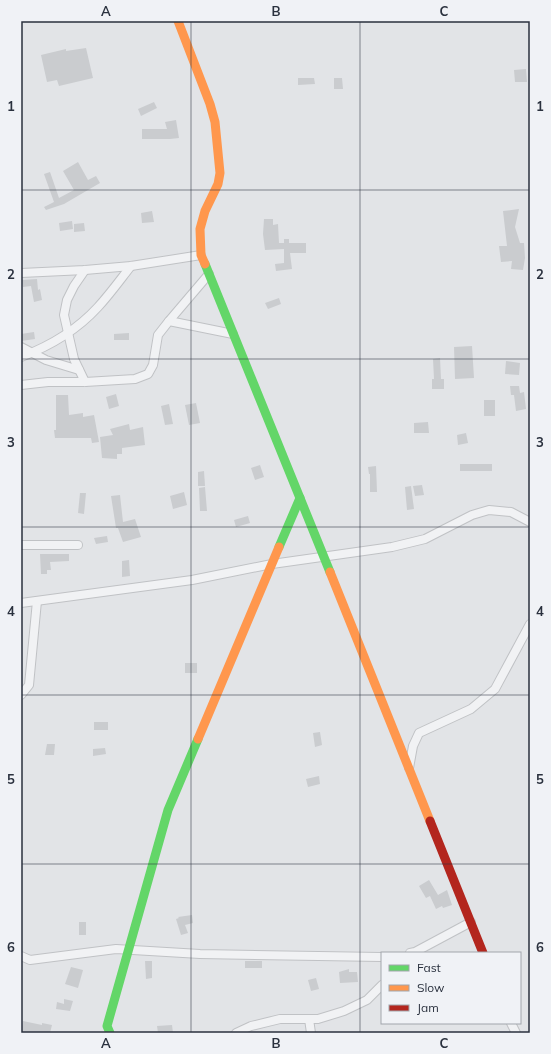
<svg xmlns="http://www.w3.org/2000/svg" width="551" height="1054" font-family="Mulish,sans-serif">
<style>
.building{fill:#cacccf}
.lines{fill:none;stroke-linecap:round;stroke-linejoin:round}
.street-casing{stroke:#c0c2c5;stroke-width:10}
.street{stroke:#f1f2f4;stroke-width:8}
.fast{stroke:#63d668;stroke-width:9}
.slow{stroke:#ff974d;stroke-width:9}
.jam{stroke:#b3261e;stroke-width:9}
.grid{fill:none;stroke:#2a313e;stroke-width:1;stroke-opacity:0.55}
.neatline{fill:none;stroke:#2a313e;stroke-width:1.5}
.grid-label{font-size:13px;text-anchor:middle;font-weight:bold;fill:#2a313e}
</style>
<rect width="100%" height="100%" fill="#e2e4e7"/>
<!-- building -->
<g class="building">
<polygon points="86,48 93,78 59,86 57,80 47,82 41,55 66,49 66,51"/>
<polygon points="526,69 527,82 515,82 514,70"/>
<polygon points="298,78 314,78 315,84 298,85"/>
<polygon points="334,78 342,78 343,89 334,89"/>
<polygon points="154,102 157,108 141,116 138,109"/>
<polygon points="176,120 179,138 170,139 142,139 142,129 167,129 165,122"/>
<polygon points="78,162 88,180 96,176 100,183 64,204 46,210 44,207 54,202 44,174 50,172 59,198 74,190 63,171"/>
<polygon points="519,209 515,227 520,243 524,243 525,258 523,270 511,269 512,261 501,262 499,246 507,246 503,211"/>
<polygon points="152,211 154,222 142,223 141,213"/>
<polygon points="264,219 273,219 273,225 278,224 279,243 284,243 284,239 289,239 289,243 306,243 306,253 290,253 292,269 276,271 275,264 284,263 284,249 265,250 263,234"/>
<polygon points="72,221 73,229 60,231 59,223"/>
<polygon points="84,223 85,231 74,232 74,224"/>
<polygon points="37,279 38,290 40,289 42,300 34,302 31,286 23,287 22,280"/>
<polygon points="279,298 281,304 268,309 265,303"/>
<polygon points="34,332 35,339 21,341 21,334"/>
<polygon points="129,333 129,340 114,340 114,334"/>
<polygon points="472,346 474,378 455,379 454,347"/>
<polygon points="440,358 441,379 444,379 444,389 432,389 432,379 434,379 433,359"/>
<polygon points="506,361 520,363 519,375 505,374"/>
<polygon points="510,386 519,386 520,393 524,392 526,409 516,411 514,395 511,395"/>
<polygon points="116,394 119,406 109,409 106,397"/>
<polygon points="56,395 68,395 69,415 83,413 83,417 94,415 99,442 92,443 91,438 55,438 54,430 56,430"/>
<rect x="484" y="400" width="11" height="16"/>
<polygon points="196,403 200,423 189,425 185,405"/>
<polygon points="169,404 173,424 165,425 161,406"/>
<polygon points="428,422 429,433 414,433 414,423"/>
<polygon points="129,424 130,430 143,427 145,445 122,448 122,454 117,454 117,459 102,458 100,437 113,435 110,429"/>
<polygon points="466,433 468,443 458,445 457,435"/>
<rect x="460" y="464" width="32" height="7"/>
<polygon points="260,465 264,477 255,480 251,468"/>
<polygon points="376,466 377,492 370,492 370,474 369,474 368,467"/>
<polygon points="204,471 205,486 198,486 198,472"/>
<polygon points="422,485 424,495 415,496 413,486"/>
<polygon points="411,486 414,509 407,510 405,487"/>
<polygon points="205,487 207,511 200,511 199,488"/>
<polygon points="184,492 187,505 173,509 170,496"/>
<polygon points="80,493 86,493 84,514 78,513"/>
<polygon points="120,495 123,522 135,519 141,537 123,542 118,528 116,528 111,496"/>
<polygon points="248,516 250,523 236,527 234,520"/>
<polygon points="107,536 108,542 96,544 94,538"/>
<polygon points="40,554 69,554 69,561 50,562 51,570 47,570 47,574 41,574"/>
<polygon points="129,560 130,576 122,577 122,561"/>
<rect x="185" y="663" width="12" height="10"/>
<rect x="94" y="722" width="14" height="8"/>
<polygon points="320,732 322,745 315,747 313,733"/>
<polygon points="47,744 55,744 54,755 45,755"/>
<polygon points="105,748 106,754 93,756 93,749"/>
<polygon points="319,776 320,784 308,787 306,779"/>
<polygon points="429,880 438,895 447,890 452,905 443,908 442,906 436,909 430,896 426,898 419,886"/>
<polygon points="192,915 193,923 185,925 188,933 181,935 176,919 179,918 178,917"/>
<rect x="79" y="922" width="7" height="13"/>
<polygon points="145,961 152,961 152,978 146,979"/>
<rect x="245" y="961" width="17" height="7"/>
<polygon points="71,967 83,970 78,988 65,984"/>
<polygon points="349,969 349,972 357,972 358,982 340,983 339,972"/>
<polygon points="316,978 319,989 311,991 308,980"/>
<polygon points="64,999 73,1001 70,1011 56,1009 57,1002 64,1004"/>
<polygon points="23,1021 42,1025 42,1023 52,1025 50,1033 21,1033"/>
<polygon points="172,1025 173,1033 158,1033 157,1026"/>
</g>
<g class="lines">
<defs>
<g id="street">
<polyline points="85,270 74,286 67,300 64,315 74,359 85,382"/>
<polyline points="21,273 85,270 131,266 201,255"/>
<polyline points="169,321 209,274"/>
<polyline points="21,347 46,360 79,370"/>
<path d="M21 357C50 346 77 330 98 307 110 294 120 280 131 266"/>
<polyline points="21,385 48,382 85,382 135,379 148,374 153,365 158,335 169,321 233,334"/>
<polyline points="21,545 78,545"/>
<polyline points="21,603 192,580 272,564 392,547 425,539 472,515 489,510 511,512 530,522"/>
<polyline points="21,695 29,685 37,601"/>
<polyline points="409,768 413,746 419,733 471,709 495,689 530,624"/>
<polyline points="410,953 415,952 471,922"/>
<polyline points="21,956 30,960 116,949 200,954 382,957"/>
<polyline points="309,1019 311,1033"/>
<polyline points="511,1023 516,1033"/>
<polyline points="236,1033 251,1026 280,1019 318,1019 344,1011 367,1000 382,985"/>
</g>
</defs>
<!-- street casing -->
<use href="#street" class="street-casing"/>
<!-- street -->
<use href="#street" class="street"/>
<!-- fast -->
<g class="fast">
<polyline points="205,264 330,572"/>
<polyline points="279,547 300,498"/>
<polyline points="110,1033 107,1026 168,810 198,739"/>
</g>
<!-- slow -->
<g class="slow">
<polyline points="178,21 210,104 215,122 220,173 218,184 205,211 200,229 201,255 205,264"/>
<polyline points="330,572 430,821"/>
<polyline points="198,739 279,547"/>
</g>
<!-- jam -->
<polyline class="jam" points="430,821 483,953"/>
</g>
<!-- grid -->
<path class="grid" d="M191 21V1033M360 21V1033M21 190H530M21 359H530M21 527H530M21 695H530M21 864H530"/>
<!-- border -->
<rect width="551" height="1054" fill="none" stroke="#f0f2f6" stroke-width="44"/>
<!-- legend -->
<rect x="381" y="952" width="140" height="72" fill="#f0f2f6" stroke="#a1a5ac"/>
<rect x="389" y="965" width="20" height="6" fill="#63d668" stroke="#a1a5ac"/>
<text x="417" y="972" font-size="12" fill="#2a313e">Fast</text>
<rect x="389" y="985" width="20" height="6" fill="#ff974d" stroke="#a1a5ac"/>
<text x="417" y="992" font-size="12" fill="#2a313e">Slow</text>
<rect x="389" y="1005" width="20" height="6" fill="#b3261e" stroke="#a1a5ac"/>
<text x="417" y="1012" font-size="12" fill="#2a313e">Jam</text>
<rect x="22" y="22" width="507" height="1010" class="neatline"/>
<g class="grid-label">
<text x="106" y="16">A</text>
<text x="276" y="16">B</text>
<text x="444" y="16">C</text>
<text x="11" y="111">1</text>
<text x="540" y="111">1</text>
<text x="11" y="279">2</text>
<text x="540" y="279">2</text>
<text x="11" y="447">3</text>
<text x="540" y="447">3</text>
<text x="11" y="616">4</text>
<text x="540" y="616">4</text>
<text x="11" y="784">5</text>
<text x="540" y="784">5</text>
<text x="11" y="952">6</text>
<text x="540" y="952">6</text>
<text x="106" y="1048">A</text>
<text x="276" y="1048">B</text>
<text x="444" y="1048">C</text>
</g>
</svg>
